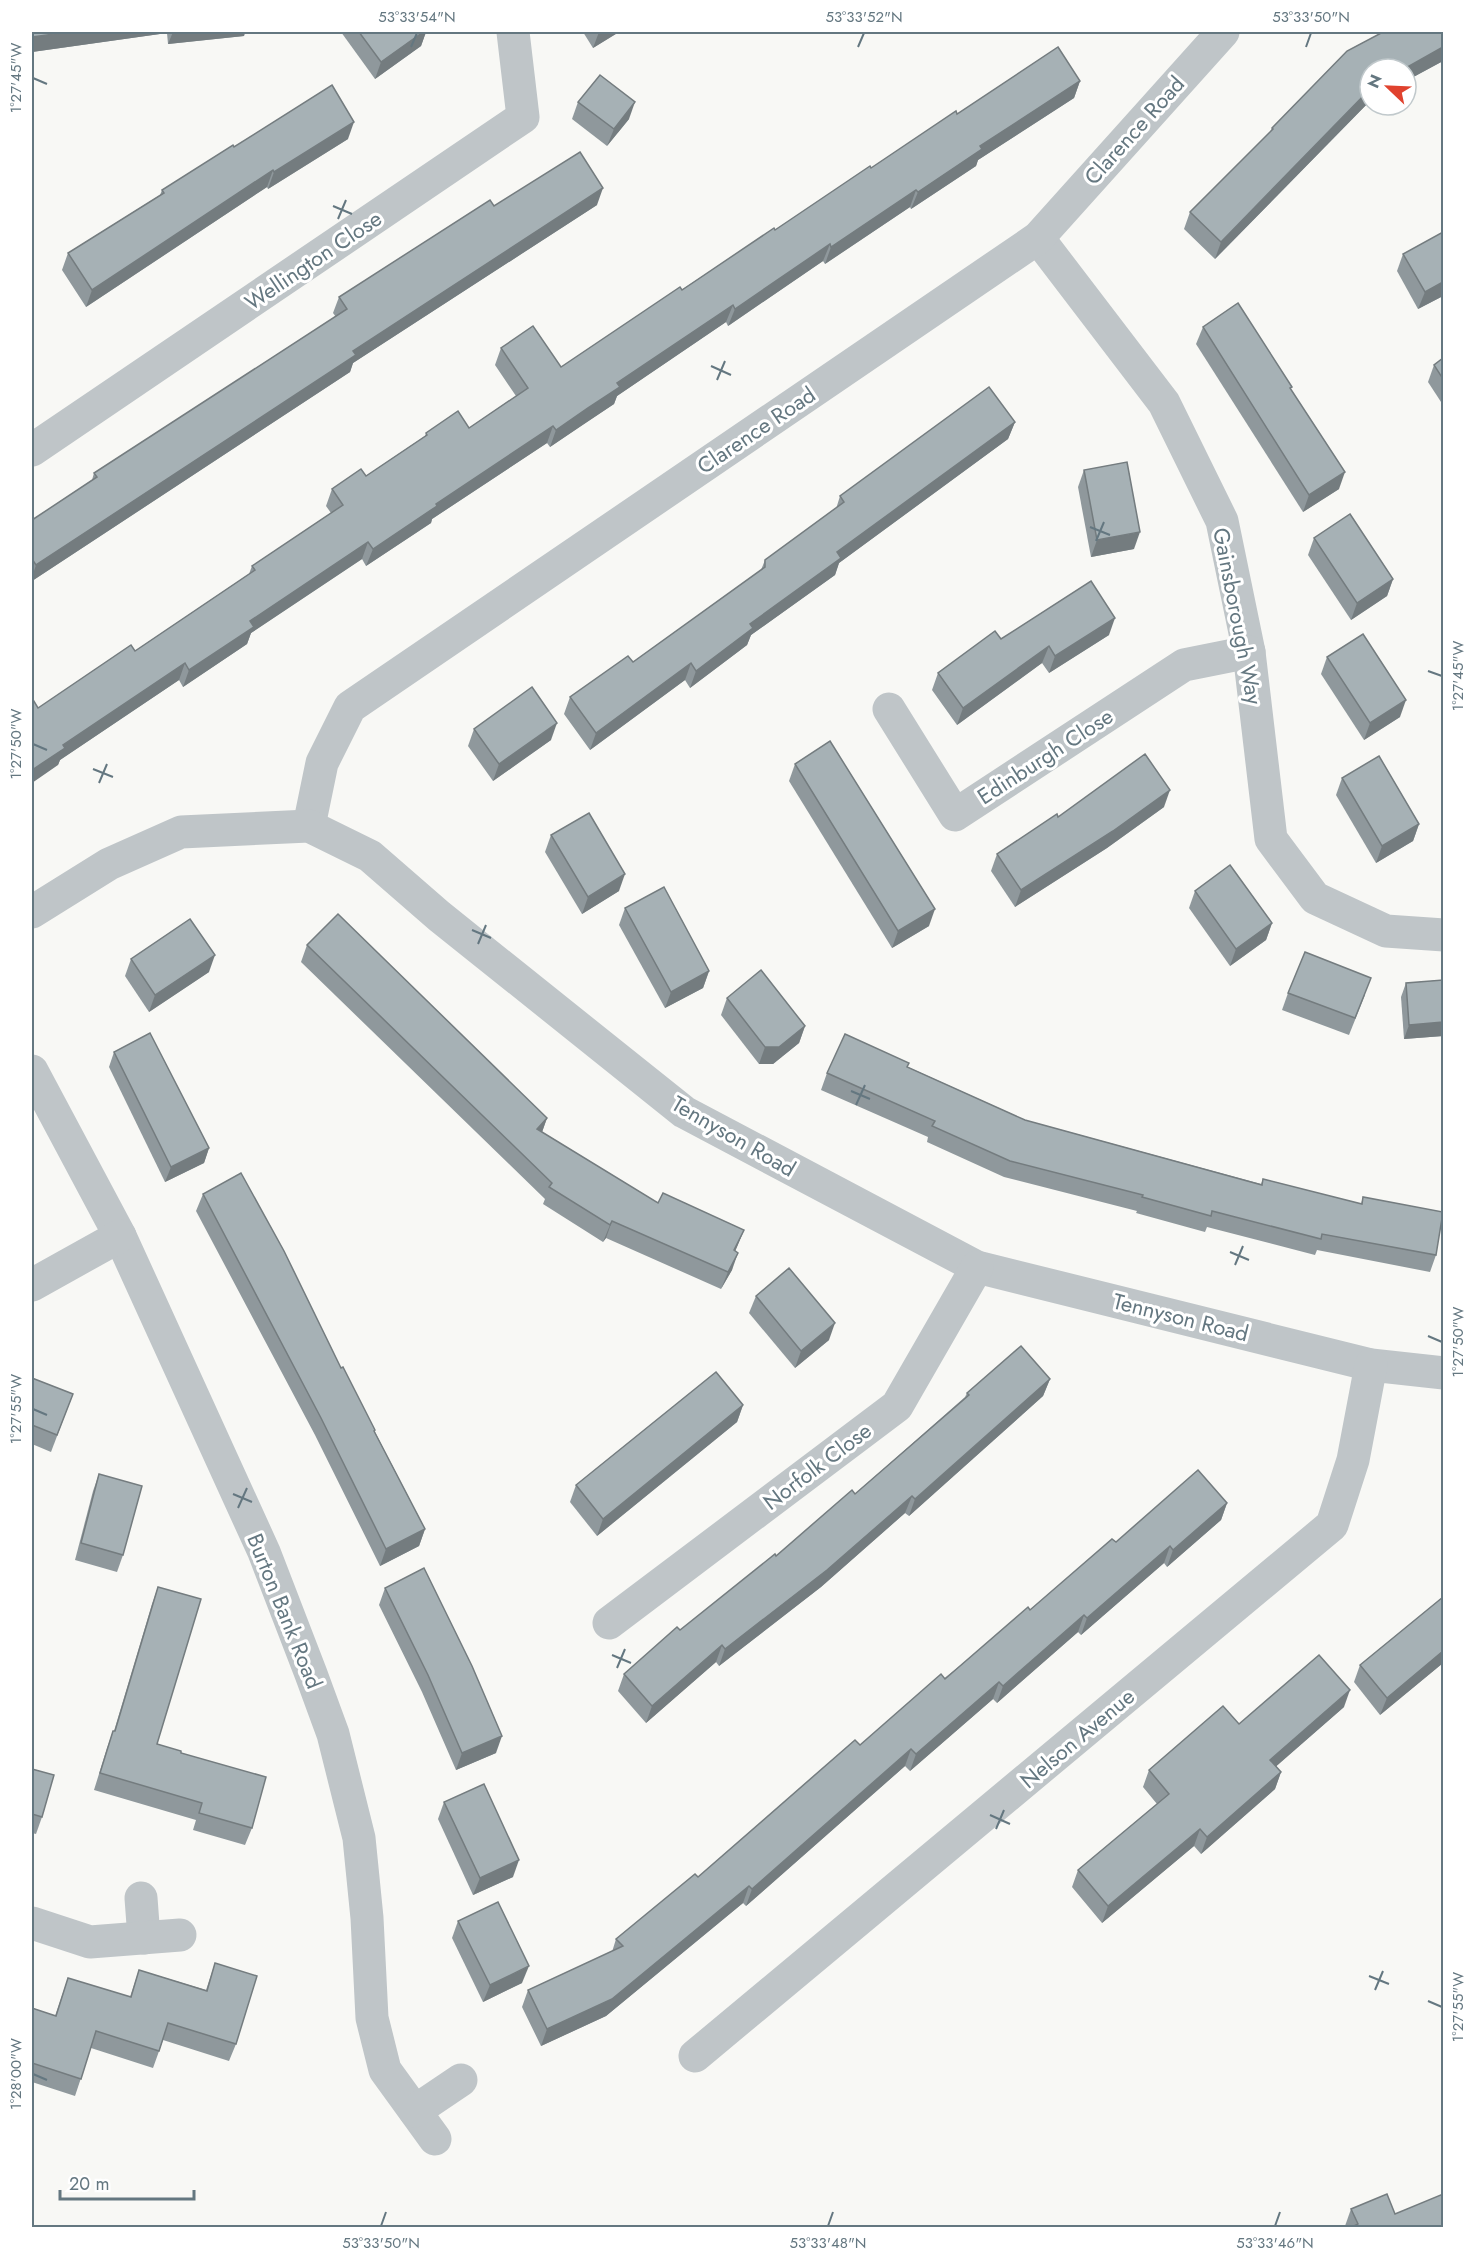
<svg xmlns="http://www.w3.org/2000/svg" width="1475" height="2259" font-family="Jost,sans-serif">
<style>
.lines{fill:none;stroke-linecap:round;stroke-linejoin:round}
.street{stroke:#bfc5c8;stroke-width:33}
.wall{fill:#8f989c}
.shaded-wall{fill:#747c7f}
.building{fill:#a6b1b5;stroke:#747c7f;stroke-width:1.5}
.ticks{fill:none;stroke:#647780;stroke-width:2}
.labels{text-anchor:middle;stroke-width:6;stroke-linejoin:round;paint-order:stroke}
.street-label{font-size:22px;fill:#647780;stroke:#fff}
.neatline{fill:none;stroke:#647780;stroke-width:2}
.ticks-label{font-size:15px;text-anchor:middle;fill:#647780}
</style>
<rect width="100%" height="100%" fill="#f8f8f5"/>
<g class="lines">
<!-- street -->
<g class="street">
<polyline points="1038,238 1164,403 1222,521 1249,652 1271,839 1315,898 1386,931 1444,935"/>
<polyline points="32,450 523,117 513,32"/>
<polyline points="889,709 955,815 1184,665 1249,652"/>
<polyline points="309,826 322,763 350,707 1038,238 1223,32"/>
<polyline points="32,912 109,864 181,832 309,826 370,856 439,916 684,1112 977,1267 1371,1365 1444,1373"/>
<polyline points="32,1071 120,1236 264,1552 311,1674 333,1734 359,1838 367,1918 372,2018 385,2070 435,2139"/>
<polyline points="32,1285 120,1236"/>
<polyline points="609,1623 897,1406 977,1267"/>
<polyline points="141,1898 144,1938"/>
<polyline points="32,1923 90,1942 180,1935"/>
<polyline points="695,2056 1332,1525 1353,1460 1371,1365"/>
<polyline points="415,2111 461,2080"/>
</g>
</g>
<!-- wall -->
<g class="wall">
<polygon points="32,32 245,32 244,36 168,44 167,33 32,52"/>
<polygon points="341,32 426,32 421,46 375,79"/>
<polygon points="583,32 619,32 593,48"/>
<polygon points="1383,32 1443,32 1443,61 1406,81 1406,69 1370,69 1370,101 1215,259 1184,229 1190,212 1270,132 1272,128 1347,51"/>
<polygon points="1080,81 1074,98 978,160 976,166 911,209 910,207 825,264 823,261 728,326 726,322 617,396 614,404 582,425 550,447 547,443 432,519 431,523 366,566 362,559 251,633 247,644 183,687 179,680 60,760 58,765 38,708 135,651 249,574 252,566 331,513 326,506 332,489 366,476 425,436 426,433 469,428 516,396 495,365 501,348 561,367 871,168 957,114"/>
<polygon points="578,102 629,119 607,146 572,119"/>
<polygon points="348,139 268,189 267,187 86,307 62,270 68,253 160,195 162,190 234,147"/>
<polygon points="597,205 353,363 350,372 32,581 32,520 92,480 94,473 336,317 333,313 339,297 494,206"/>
<polygon points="1403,254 1443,296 1418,309 1397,271"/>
<polygon points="1203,327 1291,390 1339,489 1303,512 1196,344"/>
<polygon points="1443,358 1443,405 1428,382 1434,365"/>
<polygon points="1015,422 1008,439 839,563 835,575 751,635 747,645 690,688 685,680 590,750 564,714 570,697 633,662 761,570 765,560 836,509 840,496"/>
<polygon points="1084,470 1134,549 1091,557 1078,487"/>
<polygon points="1314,538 1393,579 1387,596 1351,620 1308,555"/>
<polygon points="1109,635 1049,673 1042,663 957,725 932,690 938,673 1001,639"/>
<polygon points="1327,657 1400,717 1364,740 1321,674"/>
<polygon points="474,729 551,740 493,781 468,746"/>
<polygon points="795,764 929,926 892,948 789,781"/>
<polygon points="1342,778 1419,824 1413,841 1376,863 1336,795"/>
<polygon points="1164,807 1107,848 1015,907 991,871 997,854 1058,817"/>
<polygon points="551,835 619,891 582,914 545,852"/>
<polygon points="1195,891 1272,923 1266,940 1230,966 1189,908"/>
<polygon points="625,908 709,971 703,988 665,1008 619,925"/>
<polygon points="307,945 547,1118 542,1132 658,1203 744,1230 735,1251 732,1270 721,1289 606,1238 603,1242 543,1204 545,1199 301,962"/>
<polygon points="131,959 209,972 149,1012 125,976"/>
<polygon points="1443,980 1443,1036 1404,1039 1401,997 1406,983"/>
<polygon points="1288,993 1365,995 1349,1035 1282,1010"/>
<polygon points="727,998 805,1026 799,1043 773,1064 759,1064 721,1015"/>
<polygon points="114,1052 209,1148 204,1163 165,1182 109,1067"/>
<polygon points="908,1067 1025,1120 1261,1184 1263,1179 1361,1204 1363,1197 1436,1255 1430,1272 1317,1250 1315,1255 1207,1227 1205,1232 1136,1213 1137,1211 1004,1177 927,1142 928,1137 821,1090 827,1073"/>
<polygon points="203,1194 341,1368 375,1430 375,1432 425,1529 419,1546 380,1566 315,1435 196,1211"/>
<polygon points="756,1296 829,1340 795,1368 749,1313"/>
<polygon points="32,1378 73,1394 51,1452 32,1444"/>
<polygon points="1050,1379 1043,1396 909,1516 905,1513 821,1587 719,1666 716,1662 646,1723 618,1691 624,1674 855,1494 965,1397 967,1393"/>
<polygon points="743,1405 737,1422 597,1536 570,1502 576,1485"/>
<polygon points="99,1474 123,1555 117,1572 75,1560 93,1491"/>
<polygon points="1227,1503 1221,1520 1167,1567 1164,1563 1081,1635 1078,1632 997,1703 993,1699 910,1771 905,1766 746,1906 743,1903 606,2016 541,2046 522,2007 528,1990 612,1952 616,1939 698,1877 860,1745 1116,1542"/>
<polygon points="158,1587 157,1744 181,1753 252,1828 245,1845 193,1830 196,1820 94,1790 107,1748 113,1731 114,1731 152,1604"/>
<polygon points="385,1588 496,1753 456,1770 422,1692 379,1605"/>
<polygon points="1443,1597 1443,1663 1380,1715 1354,1682 1360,1665"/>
<polygon points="1344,1707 1276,1766 1281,1772 1275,1789 1201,1854 1194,1846 1102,1923 1072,1887 1078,1870 1157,1804 1143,1787 1149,1770 1239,1724"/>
<polygon points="32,1769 42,1817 36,1834 32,1833"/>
<polygon points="444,1802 513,1877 473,1895 438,1819"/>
<polygon points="458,1921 522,1983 483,2002 452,1938"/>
<polygon points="215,1963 236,2044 229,2061 163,2040 153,2068 91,2048 75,2096 32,2082 32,2008 55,2016 68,1978 130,1997 139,1970 206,1990"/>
<polygon points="1351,2209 1395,2214 1443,2228 1346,2228 1345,2226"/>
</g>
<!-- shaded-wall -->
<g class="shaded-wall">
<polygon points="69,32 168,32 167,33 32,52 32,37"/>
<polygon points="173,32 245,32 244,36 168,44"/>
<polygon points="423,32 426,32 421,46 375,79 381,62"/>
<polygon points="599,32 619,32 593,48"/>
<polygon points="1443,47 1443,61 1406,81 1406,69 1404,69"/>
<polygon points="1080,81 1074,98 978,160 976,166 911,209 918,192 980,146"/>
<polygon points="1370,89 1370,101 1215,259 1221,242"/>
<polygon points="635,102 629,119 607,146 614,129"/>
<polygon points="354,122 348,139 268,189 274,172"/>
<polygon points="273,170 267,187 86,307 92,290"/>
<polygon points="603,188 597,205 353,363 350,372 32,581 32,577 36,565 353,351"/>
<polygon points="916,190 910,207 825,264 831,247"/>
<polygon points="830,244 823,261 728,326 735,309"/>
<polygon points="1443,282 1443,296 1418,309 1425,292"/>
<polygon points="733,305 726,322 617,396 614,404 550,447 556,430 617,383"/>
<polygon points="1015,422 1008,439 839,563 835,575 751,635 747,645 690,688 696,671 750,624 837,552"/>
<polygon points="553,426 547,443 432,519 431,523 366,566 373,549 436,504"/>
<polygon points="1345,472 1339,489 1303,512 1309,495"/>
<polygon points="1140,532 1134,549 1091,557 1097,540"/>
<polygon points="368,542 362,559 251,633 247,644 183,687 189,670 250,621"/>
<polygon points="1393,579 1387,596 1351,620 1357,603"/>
<polygon points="1115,618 1109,635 1049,673 1055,656"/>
<polygon points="1049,646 1042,663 957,725 963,708"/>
<polygon points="185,663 179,680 60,760 58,765 32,783 32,770 63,745"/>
<polygon points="691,663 685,680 590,750 596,733"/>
<polygon points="1406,700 1400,717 1364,740 1370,723"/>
<polygon points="557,723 551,740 493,781 499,764"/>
<polygon points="1170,790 1164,807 1107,848 1015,907 1021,890"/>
<polygon points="1419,824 1413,841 1376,863 1382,846"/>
<polygon points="625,874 619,891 582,914 588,897"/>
<polygon points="935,909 929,926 892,948 898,931"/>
<polygon points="1272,923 1266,940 1230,966 1236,949"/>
<polygon points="215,955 209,972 149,1012 155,995"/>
<polygon points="709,971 703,988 665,1008 671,992"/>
<polygon points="1443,1022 1443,1036 1404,1039 1409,1025"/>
<polygon points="805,1026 799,1043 773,1064 759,1064 765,1047"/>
<polygon points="547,1118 541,1135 537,1129"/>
<polygon points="209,1148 204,1163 165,1182 171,1167"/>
<polygon points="612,1221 606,1238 603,1242 610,1225"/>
<polygon points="744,1230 737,1247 728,1267 734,1250"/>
<polygon points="738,1253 732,1270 721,1289 728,1272"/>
<polygon points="835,1323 829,1340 795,1368 801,1351"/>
<polygon points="1050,1379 1043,1396 909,1516 915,1499"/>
<polygon points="743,1405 737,1422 597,1536 603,1519"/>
<polygon points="912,1496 905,1513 821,1587 719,1666 725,1649"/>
<polygon points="1227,1503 1221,1520 1167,1567 1173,1550"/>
<polygon points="425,1529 419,1546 380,1566 386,1549"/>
<polygon points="1170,1546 1164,1563 1081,1635 1087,1618"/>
<polygon points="1084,1615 1078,1632 997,1703 1003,1686"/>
<polygon points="722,1645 716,1662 646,1723 652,1706"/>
<polygon points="1443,1651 1443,1663 1380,1715 1387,1698"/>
<polygon points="999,1682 993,1699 910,1771 916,1754"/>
<polygon points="1350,1690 1344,1707 1264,1777 1270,1760"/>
<polygon points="502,1736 496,1753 456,1770 462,1753"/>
<polygon points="911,1749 905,1766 746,1906 752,1889"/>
<polygon points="1281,1772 1275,1789 1201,1854 1207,1837"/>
<polygon points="1200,1829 1194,1846 1102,1923 1108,1906"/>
<polygon points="519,1860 513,1877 473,1895 480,1878"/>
<polygon points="749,1886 743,1903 606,2016 541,2046 547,2029"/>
<polygon points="529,1966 522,1983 483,2002 490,1985"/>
</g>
<!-- building -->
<g class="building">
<polygon points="32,32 69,32 32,37"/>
<polygon points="359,32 423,32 381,62"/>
<polygon points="1383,32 1443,32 1443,47 1404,69 1370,69 1370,89 1221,242 1190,212 1273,129 1272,128 1347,51"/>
<polygon points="1058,47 1080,81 980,146 982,149 918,192 916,190 831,247 830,244 735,309 733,305 617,383 620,387 588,408 556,430 553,426 436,504 437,506 373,549 368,542 250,621 254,627 189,670 185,663 63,745 65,748 32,770 32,698 38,708 131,645 135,651 255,570 252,566 343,505 332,489 361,469 366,476 427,435 426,433 458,411 469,428 528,388 501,348 533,326 561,367 680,287 682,290 774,228 775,230 870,166 871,168 956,111 957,114"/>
<polygon points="600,75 635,102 614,129 578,102"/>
<polygon points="332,85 354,122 274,172 273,170 92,290 68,253 164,193 162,190 233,145 234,147"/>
<polygon points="580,152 603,188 353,351 356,355 36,565 32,559 32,520 97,477 94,473 347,309 339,297 490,200 494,206"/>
<polygon points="1443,232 1443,282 1425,292 1403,254"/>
<polygon points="1238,303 1292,387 1290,388 1345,472 1309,495 1203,327"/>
<polygon points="1443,358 1443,379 1434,365"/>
<polygon points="989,387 1015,422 837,552 841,558 750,624 753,628 696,671 691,663 596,733 570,697 628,656 633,662 765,567 765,560 844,502 840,496"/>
<polygon points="1127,462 1140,532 1097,540 1084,470"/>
<polygon points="1350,514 1393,579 1357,603 1314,538"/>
<polygon points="1091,581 1115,618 1055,656 1049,646 963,708 938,673 995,631 1001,639"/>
<polygon points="1363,634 1406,700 1370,723 1327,657"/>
<polygon points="532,687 557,723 499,764 474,729"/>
<polygon points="830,741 935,909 898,931 795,764"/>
<polygon points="1145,754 1170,790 1113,831 1021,890 997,854 1057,814 1058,817"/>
<polygon points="1379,756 1419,824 1382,846 1342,778"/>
<polygon points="589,813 625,874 588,897 551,835"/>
<polygon points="1230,865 1272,923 1236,949 1195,891"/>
<polygon points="664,887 709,971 671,992 625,908"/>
<polygon points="338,914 547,1118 537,1129 658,1203 663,1193 744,1230 734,1250 738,1253 728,1272 612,1221 610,1225 549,1187 552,1183 307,945"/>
<polygon points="190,919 215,955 155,995 131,959"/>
<polygon points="1305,952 1371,978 1355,1018 1288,993"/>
<polygon points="761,970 805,1026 779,1047 765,1047 727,998"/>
<polygon points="1443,980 1443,1022 1409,1025 1406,983"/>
<polygon points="150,1033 209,1148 171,1167 114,1052"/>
<polygon points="845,1034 909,1063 907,1067 1025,1120 1262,1185 1263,1179 1362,1204 1363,1197 1443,1212 1436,1255 1322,1234 1321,1239 1212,1211 1211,1216 1142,1197 1143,1195 1010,1161 932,1126 935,1121 827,1073"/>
<polygon points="241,1173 284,1251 341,1368 343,1367 375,1430 374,1431 425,1529 386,1549 321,1418 203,1194"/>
<polygon points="789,1268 835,1323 801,1351 756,1296"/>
<polygon points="1021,1346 1050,1379 915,1499 912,1496 827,1570 725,1649 722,1645 652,1706 624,1674 677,1627 680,1630 775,1554 776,1556 852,1490 855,1494 969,1395 967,1393"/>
<polygon points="716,1372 743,1405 603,1519 576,1485"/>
<polygon points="32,1378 73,1394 57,1435 32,1425"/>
<polygon points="1198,1470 1227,1503 1173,1550 1170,1546 1087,1618 1084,1615 1003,1686 999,1682 916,1754 911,1749 752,1889 749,1886 612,1999 547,2029 528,1990 623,1946 616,1939 695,1874 698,1877 855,1740 860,1745 941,1674 945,1679 1028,1607 1030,1610 1112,1539 1116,1542"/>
<polygon points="99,1474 142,1486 123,1555 81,1543"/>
<polygon points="424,1568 472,1666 502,1736 462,1753 428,1675 385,1588"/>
<polygon points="158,1587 201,1599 157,1744 181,1751 181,1753 266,1777 252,1828 199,1813 202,1803 100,1773 113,1731 115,1731"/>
<polygon points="1443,1597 1443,1651 1387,1698 1360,1665"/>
<polygon points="1319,1655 1350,1690 1270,1760 1281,1772 1207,1837 1200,1829 1108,1906 1078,1870 1169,1794 1149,1770 1223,1706 1239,1724"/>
<polygon points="32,1769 54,1775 42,1817 32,1814"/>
<polygon points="484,1784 519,1860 480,1878 444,1802"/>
<polygon points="498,1902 529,1966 490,1985 458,1921"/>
<polygon points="215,1963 257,1976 236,2044 168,2023 159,2051 96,2031 81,2079 32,2063 32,2008 56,2016 68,1978 131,1997 139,1970 207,1991"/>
<polygon points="1387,2194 1395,2214 1443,2194 1443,2228 1350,2228 1358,2224 1351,2209"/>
</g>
<!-- ticks -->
<path class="ticks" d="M411 47 417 33M858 47 864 33M1306 47 1311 33M33 78 47 84M333 206 352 214M338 219 346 200M711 366 731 375M717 380 725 361M1090 527 1110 535M1096 541 1104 522M1428 671 1442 676M33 744 47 750M93 769 113 777M99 783 107 764M472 930 491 938M478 944 486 925M851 1091 870 1099M856 1105 865 1085M1230 1252 1249 1260M1235 1265 1243 1246M1428 1336 1442 1342M33 1409 47 1415M233 1494 252 1502M238 1508 247 1488M612 1655 631 1663M617 1668 625 1649M990 1815 1010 1824M996 1829 1004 1810M1369 1976 1389 1984M1375 1990 1383 1971M1428 2001 1442 2007M33 2074 47 2080M381 2226 386 2212M828 2226 833 2212M1275 2226 1280 2212"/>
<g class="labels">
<!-- street labels -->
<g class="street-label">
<text transform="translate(1134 130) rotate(-48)" y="8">Clarence Road</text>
<text transform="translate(313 260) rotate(-34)" y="8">Wellington Close</text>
<text transform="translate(756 430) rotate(-34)" y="8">Clarence Road</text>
<text transform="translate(1238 616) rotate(79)" y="8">Gainsborough Way</text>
<text transform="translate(1045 756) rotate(-33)" y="8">Edinburgh Close</text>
<text transform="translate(734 1136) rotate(30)" y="8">Tennyson Road</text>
<text transform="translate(1181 1317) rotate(14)" y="8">Tennyson Road</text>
<text transform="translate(817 1466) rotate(-37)" y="8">Norfolk Close</text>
<text transform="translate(285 1611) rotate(68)" y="8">Burton Bank Road</text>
<text transform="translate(1077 1738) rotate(-40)" y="8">Nelson Avenue</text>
</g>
</g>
<!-- border -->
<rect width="1475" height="2259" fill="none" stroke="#ffffff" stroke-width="66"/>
<!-- north arrow -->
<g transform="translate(1388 87) rotate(293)"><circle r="28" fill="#ffffff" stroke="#c1c9cc" stroke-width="1.5"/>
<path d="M0-4.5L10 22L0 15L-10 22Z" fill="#e0422e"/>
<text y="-9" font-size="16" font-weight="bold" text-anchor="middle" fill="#647780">N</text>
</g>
<!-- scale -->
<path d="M60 2190v9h134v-9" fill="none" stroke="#647780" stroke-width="3"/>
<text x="69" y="2190" font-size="18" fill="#647780" stroke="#ffffff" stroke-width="4.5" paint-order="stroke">20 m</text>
<rect x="33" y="33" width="1409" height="2193" class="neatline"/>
<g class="ticks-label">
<text x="417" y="22">53°33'54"N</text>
<text x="864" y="22">53°33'52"N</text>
<text x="1311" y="22">53°33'50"N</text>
<text transform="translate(16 78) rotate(-90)" y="5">1°27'45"W</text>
<text transform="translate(1458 676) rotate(-90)" y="5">1°27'45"W</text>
<text transform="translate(16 744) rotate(-90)" y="5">1°27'50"W</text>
<text transform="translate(1458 1342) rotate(-90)" y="5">1°27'50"W</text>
<text transform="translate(16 1409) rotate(-90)" y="5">1°27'55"W</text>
<text transform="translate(1458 2007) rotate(-90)" y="5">1°27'55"W</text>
<text transform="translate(16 2074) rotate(-90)" y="5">1°28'00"W</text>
<text x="381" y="2248">53°33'50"N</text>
<text x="828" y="2248">53°33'48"N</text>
<text x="1275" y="2248">53°33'46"N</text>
</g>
</svg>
